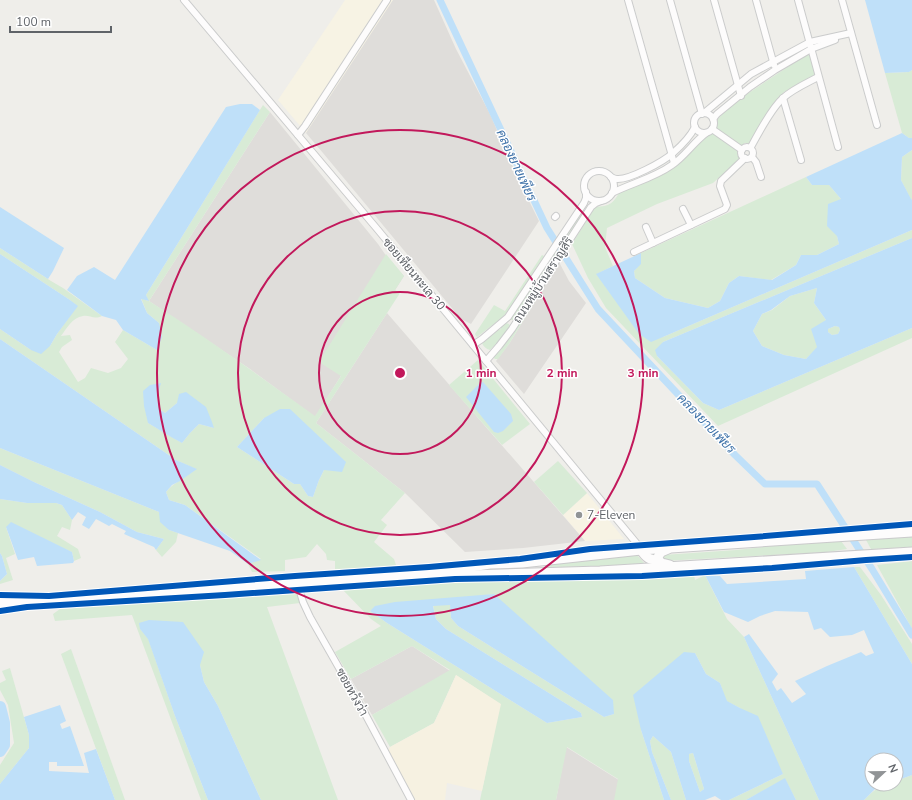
<svg xmlns="http://www.w3.org/2000/svg" width="912" height="800" font-family="'Nunito Sans',Sarabun,sans-serif">
<style>
.commercial{fill:#f7f3e4}
.industrial{fill:#dfddda}
.green{fill:#d8ebd6;fill-rule:evenodd}
.sand{fill:#f6f1e1}
.water{fill:#bfe0f9;fill-rule:evenodd}
.lines{fill:none;stroke-linecap:round;stroke-linejoin:round}
.canal{stroke:#bfe0f9;stroke-width:7}
.river{stroke:#bfe0f9;stroke-width:12}
.street-casing{stroke:#cbcccc;stroke-width:8}
.secondary-casing{stroke:#cacacb;stroke-width:11}
.street{stroke:#fdfcfc;stroke-width:6}
.secondary{stroke:#fdfcfc;stroke-width:9}
.cycleway-casing{stroke:#fff;stroke-width:8}
.cycleway{stroke:#0057b8;stroke-width:6}
.ring{fill:none;stroke:#c2185b;stroke-width:2}
.poi-dot{fill:#919496;stroke:#fff;stroke-width:1.5}
.labels{text-anchor:middle;stroke-width:3;stroke-linejoin:round;paint-order:stroke}
.street-label{font-size:12px;fill:#5f6368;stroke:#fff}
.poi-label{font-size:12px;fill:#5f6368;stroke:#fff;text-anchor:start}
.water-label{font-size:13px;font-style:italic;fill:#4174aa;stroke:#fff}
.centre{fill:#c2185b;stroke:#fff;stroke-width:2}
.ring-label{font-size:12px;text-anchor:middle;font-weight:bold;fill:#c2185b;stroke:#fff;stroke-width:3;stroke-linejoin:round;paint-order:stroke}
</style>
<rect width="100%" height="100%" fill="#efeeea"/>
<!-- commercial -->
<g class="commercial">
<polygon points="345,0 393,0 306,133 278,100"/>
<polygon points="587,493 624,539 585,541 563,515"/>
</g>
<!-- industrial -->
<g class="industrial">
<polygon points="393,0 434,0 456,49 490,114 518,179 539,221 471,324 461,319 323,153 306,133"/>
<polygon points="270,112 378,244 387,257 404,276 315,417 250,369 149,301"/>
<polygon points="559,262 569,281 586,303 524,394 496,361 509,344"/>
<polygon points="387,313 585,541 523,548 465,552 405,493 316,423"/>
<polygon points="412,646 450,671 372,715 351,679"/>
<polygon points="566,747 649,799 650,800 556,800"/>
</g>
<!-- green -->
<g class="green">
<path d="M807 54 810 55 816 74 809 79 784 92 778 99 750 143H745L737 150 738 154 740 159 713 183 657 204 607 228 605 247 613 266 597 274 663 337 912 230V238L663 342 657 356 703 403 719 410 912 328V338L718 426 606 308 588 278 572 244 595 207C610 206 613 204 620 191L637 186 661 175 704 136 711 133 716 127 717 120 725 111 741 98Z"/>
<polygon points="912,70 912,138 909,138 902,133 885,73 909,72"/>
<path d="M263 105 270 112 149 301C206 337 261 377 315 416L341 376 319 362 386 254 404 276 395 290 400 293 316 423 405 493 381 520 387 525 374 542 394 559 396 565 383 568 335 569V561L327 560 326 554 317 544 306 557 285 560V571L252 572 248 564 261 559 185 505 169 500 166 492C174 482 187 477 196 469L176 460 0 339V329L31 350 50 346 57 334 77 306 70 300 0 254V248L51 281 63 288 102 316C94 320 90 315 83 316 72 318 67 328 61 336L70 335 72 340 62 347 59 352 78 382 85 378 91 368 108 373 121 368 128 359 115 342 123 330 157 350 159 323 147 313 141 298 148 301 146 295ZM161 384 157 397 159 409 165 413 177 403 214 428 199 424 190 433 182 443 148 423ZM264 418 324 470 319 480 313 497 308 496 300 484H294L237 447Z"/>
<polygon points="912,150 912,200 911,200 901,180 902,157"/>
<polygon points="806,177 812,185 829,185 841,199 837,236 839,244 817,255 801,255 796,265 771,280 739,276 729,283 720,301 708,308 665,298 635,278 634,271 640,264 641,253"/>
<polygon points="582,210 585,210 539,279 538,279"/>
<polygon points="542,255 544,256 510,308 503,317 477,337 476,336 475,334 494,305 505,311"/>
<polygon points="559,262 509,344 498,359 495,359 493,357 513,332"/>
<polygon points="534,285 535,287 534,289 513,320 511,320 511,318 532,286"/>
<polygon points="817,288 814,303 826,320 818,347 806,359 784,355 762,346 753,331 762,314 772,310 790,296"/>
<path d="M506 323 509 324 510 326C506 336 497 343 490 350 486 349 483 346 482 343L483 341 496 331 501 329V325Z"/>
<polygon points="835,326 839,327 840,330 838,334 832,335 828,332 828,329"/>
<polygon points="478,360 530,424 502,445 449,385"/>
<polygon points="0,448 159,512 169,530 178,533 176,542 162,557 156,550 164,539 137,532 100,512 34,482 0,465"/>
<polygon points="558,461 587,493 563,515 534,482"/>
<polygon points="0,499 27,503 56,503 62,505 72,520 70,530 62,527 57,536 78,549 81,558 74,561 72,552 6,527 15,554 6,558 13,580 0,584 0,581 7,574 2,556 0,553"/>
<polygon points="912,535 912,547 871,549 866,540 890,537"/>
<polygon points="841,541 847,549 827,552 663,561 662,559 663,555 736,550 790,544"/>
<polygon points="637,555 645,564 629,566 548,567 548,566 549,564"/>
<polygon points="912,561 912,629 877,565"/>
<polygon points="854,567 860,567 881,595 912,644 912,664"/>
<path d="M694 575 695 580 705 575 727 619 744 637 819 800H796L785 779 746 800H729L783 774 740 708 726 701 720 683 706 674 695 653 641 730 664 800H614L618 779 567 747 556 800H480L500 704 456 675 434 723 390 747 372 715 450 670 412 646 351 679 335 652 381 626 371 619 342 589 455 579 479 582 616 579ZM494 594 614 714 604 717 458 626 451 618 450 605H433L436 619 446 629 581 713 582 717 547 723 387 623 370 611Z"/>
<polygon points="294,587 300,603 267,607 338,800 261,800 218,706 204,682 200,665 140,629 148,638 175,716 208,800 201,800 132,615 55,621 53,614 60,609 223,597"/>
<polygon points="71,649 125,800 115,800 61,654"/>
<polygon points="10,668 29,735 29,748 0,784 0,765 14,743 8,705 0,690 0,683 6,680 2,671"/>
<polygon points="653,736 671,752 686,800 671,800 652,752 650,741"/>
<polygon points="693,753 704,789 700,792 689,761 689,754"/>
<path d="M912 775V800H864C874 790 881 784 896 784V781Z"/>
</g>
<!-- sand -->
<polygon class="sand" points="456,675 501,704 482,791 447,783 445,800 415,800 388,750 390,747 434,723 443,704"/>
<!-- water -->
<g class="water">
<polygon points="865,0 912,0 912,70 909,72 885,73"/>
<polygon points="240,104 252,104 260,110 146,295 149,301 141,299 147,313 159,323 162,337 157,350 123,330 116,320 102,316 67,290 77,276 94,267 115,280 226,107"/>
<polygon points="902,133 909,138 912,138 912,150 902,157 901,180 911,199 912,200 912,230 663,337 651,342 639,334 596,274 641,253 641,264 634,271 635,278 665,298 708,308 720,301 729,283 739,276 772,280 796,265 801,255 817,255 839,244 837,236 827,226 828,204 841,199 829,185 812,185 806,177"/>
<polygon points="0,207 64,248 53,271 48,279 0,248"/>
<path d="M912 238V328L719 410 703 403 657 356 655 350 663 342ZM817 288 814 303 826 320 811 329 817 347 806 359 784 355 762 346 753 331 762 314 771 310 790 296ZM835 326 839 327 840 330 838 334 832 335 828 332V329Z"/>
<polygon points="0,254 70,300 78,306 57,334 50,346 41,354 31,350 0,329"/>
<polygon points="0,339 176,460 197,469 180,481 172,485 166,492 169,500 185,505 261,560 248,564 230,551 169,530 160,522 159,512 0,448"/>
<polygon points="483,382 511,414 513,421 503,431 498,433 494,432 466,397 480,383"/>
<path d="M161 383 157 397 159 409 165 413 177 403 179 394 186 392 206 407 212 422 214 428 199 424 190 433 182 443C170 437 160 430 148 423L144 406 143 391 150 385Z"/>
<polygon points="280,409 290,409 346,462 342,472 324,470 319,480 313,497 308,496 300,484 294,484 237,447 264,418"/>
<polygon points="0,465 34,482 100,512 137,532 164,539 156,550 154,547 124,534 126,531 112,524 109,526 96,519 89,529 82,525 86,517 78,512 72,520 62,505 56,503 27,503 0,499"/>
<polygon points="11,522 72,552 74,561 73,563 37,566 34,557 18,560 6,527"/>
<polygon points="0,553 2,556 7,574 0,581"/>
<polygon points="854,567 912,664 912,775 896,781 896,760 872,760 872,784 888,784 875,789 864,800 819,800 744,637 749,634 778,674 772,682 777,691 781,688 792,703 806,694 795,681 827,666 861,652 866,656 874,653 864,630 852,635 830,637 821,628 814,630 808,612 775,611 760,616 748,622 724,612 705,575 720,576 727,584 806,579 805,571"/>
<polygon points="494,594 613,700 614,714 604,717 458,626 451,618 450,605 433,606 436,619 446,629 581,713 582,717 547,723 387,623 370,611 375,606 395,602"/>
<polygon points="149,620 183,622 204,652 200,665 204,682 218,706 261,800 208,800 175,716 148,639 140,629 139,623"/>
<path d="M684 652 695 653 706 674 720 683 727 701 740 708 758 716 783 774 729 800H721L715 796 705 800H686L671 752 653 736 650 741 652 752 671 800H664L641 730 633 695ZM693 753 704 789 700 792 689 761V754Z"/>
<polygon points="60,705 66,721 60,724 62,729 70,726 84,766 57,766 57,762 49,762 49,771 89,773 84,753 96,749 115,800 0,800 0,784 29,748 29,735 24,717"/>
<polygon points="785,778 796,800 746,800"/>
</g>
<g class="lines">
<!-- canal -->
<polyline class="canal" points="440,0 547,228 598,309 735,455 765,484 817,484 872,569 912,635"/>
<!-- river -->
<polyline class="river" points="0,707 4,723 4,745 0,751"/>
<defs>
<g id="street">
<polyline points="184,0 378,230 638,545 641,550"/>
<polyline points="628,0 674,163"/>
<polyline points="670,0 702,114"/>
<polyline points="714,0 741,96"/>
<polyline points="756,0 774,65"/>
<polyline points="798,0 838,147"/>
<polyline points="842,0 877,125"/>
<polyline points="783,98 801,160"/>
<polyline points="704,113 751,74 773,62 810,42 851,33"/>
<circle cx="704" cy="123" r="10"/>
<polyline points="713,119 717,114 750,87 775,70 811,49 835,40"/>
<polyline points="712,129 742,150"/>
<polyline points="298,135 305,126 387,0"/>
<circle cx="747" cy="153" r="6"/>
<path d="M751 147C759 132 771 109 783 98 793 89 807 83 818 77"/>
<polyline points="752,157 756,162 761,177"/>
<circle cx="599" cy="186" r="15"/>
<path d="M611 177C613 178 615 179 617 179 629 180 663 162 673 153 681 146 690 137 695 127"/>
<path d="M612 193C632 183 654 178 672 165 685 156 693 143 706 133"/>
<polyline points="683,209 691,225"/>
<polyline points="555,217 556,216"/>
<polyline points="646,227 653,243"/>
<polyline points="634,252 725,209 727,205 720,186 721,181 745,158"/>
<polyline points="473,345 482,339 508,317 584,203 586,198 586,192"/>
<polyline points="486,361 499,346 512,329 591,207 596,203 601,201"/>
<polyline points="297,582 303,602 310,617 363,710 411,800"/>
</g>
<g id="secondary">
<polyline points="668,549 661,552 658,557 659,561 662,563 670,565"/>
<path d="M641 550C647 559 649 559 659 561"/>
<polyline points="453,571 464,568 490,564 522,563 641,550 834,537 912,532"/>
<polyline points="0,603 110,596 223,587 449,573 471,575 600,571 912,552"/>
</g>
</defs>
<!-- street casing -->
<use href="#street" class="street-casing"/>
<!-- secondary casing -->
<use href="#secondary" class="secondary-casing"/>
<!-- street -->
<use href="#street" class="street"/>
<!-- secondary -->
<use href="#secondary" class="secondary"/>
<defs>
<g id="cycleway">
<polyline points="0,595 49,596 295,576 429,567 520,559 590,549 754,537 912,524"/>
<polyline points="0,611 27,607 225,595 455,579 642,576 772,568 866,560 912,557"/>
</g>
</defs>
<!-- cycleway casing -->
<use href="#cycleway" class="cycleway-casing"/>
<!-- cycleway -->
<use href="#cycleway" class="cycleway"/>
</g>
<!-- distance rings -->
<g class="ring">
<circle cx="400" cy="373" r="81"/>
<circle cx="400" cy="373" r="162"/>
<circle cx="400" cy="373" r="243"/>
</g>
<!-- markers -->
<circle class="poi-dot" cx="579" cy="515" r="4"/>
<g class="labels">
<!-- street labels -->
<g class="street-label">
<text transform="translate(414 274) rotate(50)" y="4">ซอยเทียนทะเล 30</text>
<text transform="translate(543 280) rotate(-57)" y="4">ถนนหมู่บ้านสราญสิริ</text>
<text transform="translate(352 692) rotate(61)" y="4">ซอยหวังว่า</text>
</g>
<!-- poi labels -->
<g class="poi-label">
<text x="587" y="519">7-Eleven</text>
</g>
<!-- water labels -->
<g class="water-label">
<text transform="translate(517 165) rotate(65)" y="5">คลองยายเพียร</text>
<text transform="translate(707 423) rotate(46)" y="5">คลองยายเพียร</text>
</g>
</g>
<circle cx="400" cy="373" r="6" class="centre"/>
<g class="ring-label">
<text x="481" y="377">1 min</text>
<text x="562" y="377">2 min</text>
<text x="643" y="377">3 min</text>
</g>
<!-- north arrow -->
<g transform="translate(884 772) rotate(68)"><circle r="19" fill="#ffffff" stroke="#bfc1c3"/>
<path d="M0-3L7 15L0 10L-7 15Z" fill="#919496"/>
<text y="-6" font-size="11" font-weight="bold" text-anchor="middle" fill="#5f6368">N</text>
</g>
<!-- scale -->
<path d="M10 26v6h101v-6" fill="none" stroke="#5f6368" stroke-width="2"/>
<text x="16" y="26" font-size="12" fill="#5f6368" stroke="#ffffff" stroke-width="3" paint-order="stroke">100 m</text>
</svg>
